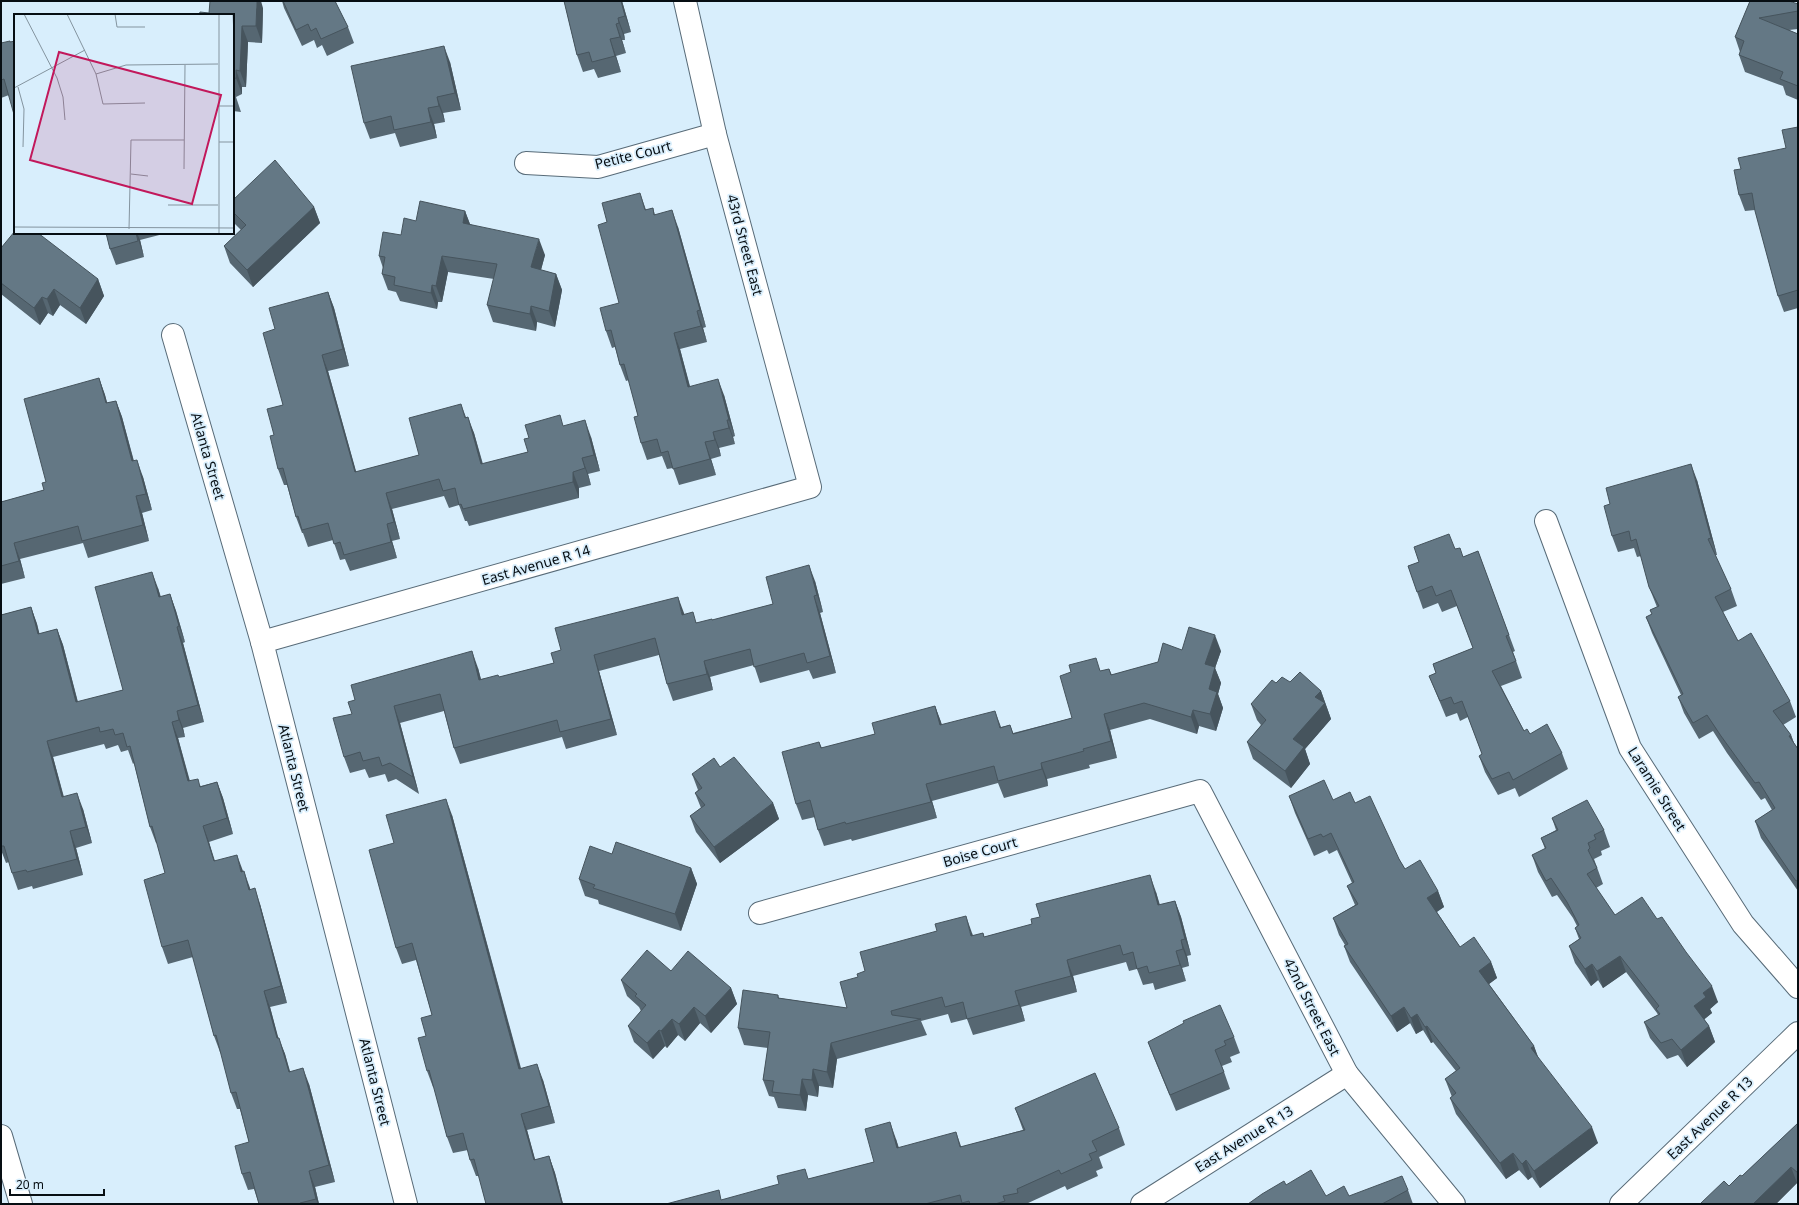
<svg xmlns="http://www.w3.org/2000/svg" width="1799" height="1205" font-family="'Noto Sans',sans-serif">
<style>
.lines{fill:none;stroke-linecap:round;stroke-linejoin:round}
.street-casing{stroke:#586b78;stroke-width:24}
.street{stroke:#fff;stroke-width:22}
.wall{fill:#566772}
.shaded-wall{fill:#46545d}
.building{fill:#647885;stroke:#46545d}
.labels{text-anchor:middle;stroke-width:3.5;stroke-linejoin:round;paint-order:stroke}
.street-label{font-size:14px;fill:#070e13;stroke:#d8eefc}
.inset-road{fill:none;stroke:#84949f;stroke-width:1}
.view{fill:#c2185b;fill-opacity:0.15;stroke:#c2185b;stroke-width:2}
.inset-edge{fill:none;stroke:#070e13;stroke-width:2}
</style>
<rect width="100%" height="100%" fill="#d8eefc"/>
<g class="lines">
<defs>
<g id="street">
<polyline points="526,163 598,167 715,134"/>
<polyline points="173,335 262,642 406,1204"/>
<polyline points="1546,521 1630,748 1743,924 1798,987"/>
<polyline points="262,642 810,487 715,134 685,1"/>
<polyline points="760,913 1200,791 1347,1074 1454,1204"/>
<polyline points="1,1136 21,1204"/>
<polyline points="1142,1204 1347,1074"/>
<polyline points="1621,1204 1798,1033"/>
</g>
</defs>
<!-- street casing -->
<use href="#street" class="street-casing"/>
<!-- street -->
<use href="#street" class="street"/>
</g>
<!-- wall -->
<g class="wall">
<polygon points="282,1 335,1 348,27 354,43 327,56 322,45 317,48 314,40 302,46 284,8"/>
<polygon points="564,1 622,1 631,32 624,34 625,40 622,40 626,53 616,56 621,72 598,78 594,69 583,72 577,55"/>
<polygon points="1750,1 1798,4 1798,29 1789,30 1798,34 1798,100 1786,95 1783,86 1745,72 1739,55 1740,52 1735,37"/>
<polygon points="263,8 262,43 248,42 246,87 242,87 242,94 236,97 241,112 233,111 233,15 209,13"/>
<polygon points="1,43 9,95 1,98"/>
<polygon points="450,62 461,110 443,113 445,122 434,124 437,138 400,147 395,133 370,139 364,123"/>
<polygon points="1798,127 1798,308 1784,312 1778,296 1755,210 1745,211 1739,195 1741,169 1786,148"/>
<polygon points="233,200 314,207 320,223 253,287 230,263 224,246 241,230 233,222"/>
<polygon points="653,208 655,215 678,227 706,327 703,328 707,342 680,349 690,386 724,395 735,436 733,437 735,444 719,448 721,456 711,459 716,475 679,485 673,468 667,469 662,456 647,460 641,443 638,416 629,380 626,381 620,365 615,347 612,348 606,331 619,303 646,210"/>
<polygon points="465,211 470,224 545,255 541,270 556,274 562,290 555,327 537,322 536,331 493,322 487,305 494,279 448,272 442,302 438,302 437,309 400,301 396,292 388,290 382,274 383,268 379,256 416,221"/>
<polygon points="106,233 167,233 140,240 144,257 116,265 110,249"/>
<polygon points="1,248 98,279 104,296 86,324 60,305 53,316 48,313 40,325 1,294"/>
<polygon points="328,292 334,308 349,366 328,371 356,472 419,455 466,417 474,433 483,464 528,452 564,426 591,437 600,471 588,474 591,485 579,488 579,498 469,526 467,521 465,521 459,505 449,508 444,496 392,509 400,539 392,541 397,558 350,571 345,559 340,560 333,540 308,547 303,533 302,533 296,517 287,485 284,485 278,469 274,435 283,405 275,329"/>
<polygon points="99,378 105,395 107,403 116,401 122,417 134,461 143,477 152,510 142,513 149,541 88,558 83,543 20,559 25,578 1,584 1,502 44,490 46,482"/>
<polygon points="1697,480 1717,555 1715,555 1731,589 1737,606 1723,612 1738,641 1790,701 1796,717 1783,725 1791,735 1794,743 1798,749 1798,891 1761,838 1755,821 1772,810 1765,798 1761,800 1727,753 1713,731 1699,739 1684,713 1678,697 1681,695 1652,633 1646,617 1652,614 1650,610 1657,607 1649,587 1641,556 1637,557 1634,548 1618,552 1612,536"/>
<polygon points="1455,549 1463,557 1478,551 1515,651 1513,652 1522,678 1501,686 1524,731 1562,753 1568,769 1519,797 1515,788 1498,795 1485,772 1479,756 1482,754 1468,717 1460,721 1457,713 1446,717 1429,676 1436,673 1433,664 1473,648 1457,606 1442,612 1438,603 1423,609 1408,566"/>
<polygon points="815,581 823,612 820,613 836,673 813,679 809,670 760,683 754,665 710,677 713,690 673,701 667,684 659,655 599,671 617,735 566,749 562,737 460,764 454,748 444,711 400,723 419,794 396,779 388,782 385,774 369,778 365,769 350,773 344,757 355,700 478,668 481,679 499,677 554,663 684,614 697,623 713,620 773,604"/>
<polygon points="158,588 161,597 170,594 176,611 185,642 183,643 204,722 183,728 185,737 178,738 190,781 201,786 217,782 223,798 233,834 209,842 214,861 243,872 250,889 260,904 287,1003 270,1007 278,1038 285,1054 290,1071 309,1084 335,1182 315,1187 319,1204 259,1204 254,1189 248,1190 242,1174 249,1142 240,1109 237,1109 231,1093 221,1052 220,1052 214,1036 193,957 168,964 162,947 165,873 157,843 156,843 150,827 134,763 133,764 128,750 121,752 118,745 106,749 104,744 53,757 64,797 83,809 92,843 76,848 83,875 33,889 32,886 18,890 12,873 9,862 6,863 1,850 1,615 31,607 37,624 39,634 57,629 63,645 78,702 123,690"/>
<polygon points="1182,650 1221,651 1215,668 1221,683 1218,694 1223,708 1216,731 1199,726 1197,734 1150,719 1110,730 1117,758 1089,765 1090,768 1047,779 1048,786 1004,798 998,783 932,801 937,818 852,841 851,839 824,846 818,830 815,817 802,820 796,804 819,742 822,748 875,734 935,706 942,725 1001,727 1010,725 1013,733 1072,718 1101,671 1109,669 1112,675 1158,662"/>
<polygon points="1290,682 1321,691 1331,719 1305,749 1310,764 1291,788 1253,759 1247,742 1261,725 1257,720 1251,704"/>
<polygon points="720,767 773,803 779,819 720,863 696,832 690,816 701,808 695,793 698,790 692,774"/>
<polygon points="1289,796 1333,800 1355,803 1399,859 1405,869 1438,891 1444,907 1437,912 1460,947 1491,962 1497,978 1489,984 1534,1046 1538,1058 1598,1143 1540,1188 1532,1177 1528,1180 1519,1170 1506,1179 1456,1114 1450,1098 1452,1097 1445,1079 1456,1071 1433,1042 1431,1043 1423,1030 1416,1034 1410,1023 1397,1032 1350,962 1344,946 1345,945 1339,935 1333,918 1355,905 1347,886 1352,883 1337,850 1329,854 1327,850 1314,856 1295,813"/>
<polygon points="452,815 521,1068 543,1080 555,1123 527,1130 535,1160 549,1156 555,1173 563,1204 486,1204 479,1176 476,1176 470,1160 468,1150 453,1153 447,1137 434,1087 433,1087 427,1071 426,1036 432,1015 416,960 402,964 396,948 394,843"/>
<polygon points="1552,818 1604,830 1610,847 1601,851 1602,855 1594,859 1603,884 1596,888 1615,915 1657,919 1718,1002 1710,1009 1712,1013 1704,1019 1709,1026 1715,1042 1687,1067 1678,1055 1667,1059 1650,1038 1644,1022 1658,1015 1657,1013 1626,972 1603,988 1598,980 1591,986 1575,963 1569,946 1579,939 1575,928 1577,926 1573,918 1557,895 1552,897 1538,872 1532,855 1545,849 1541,838 1556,830"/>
<polygon points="691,868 697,884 681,931 599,904 598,900 585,896 579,879"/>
<polygon points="1156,892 1160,905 1175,901 1181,917 1191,955 1187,956 1189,966 1182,968 1186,981 1155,990 1153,983 1143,985 1137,969 1129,971 1126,962 1073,976 1077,992 1021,1007 1025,1021 973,1035 967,1019 951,1023 948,1014 921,1021 927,1035 837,1059 833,1088 819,1086 818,1097 808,1095 806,1111 778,1108 774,1097 769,1096 763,1080 768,1048 744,1045 738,1028 778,995 779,998 847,1008 865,971 972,933 973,936 983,933 984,937"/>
<polygon points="671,971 731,988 737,1004 711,1033 700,1023 685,1041 678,1035 667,1048 665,1046 653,1059 634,1042 628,1026 641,1011 639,1007 627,996 621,980"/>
<polygon points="1234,1037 1240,1053 1230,1057 1232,1062 1222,1066 1230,1089 1176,1111 1154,1058 1148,1042"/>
<polygon points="1015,1108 1119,1128 1125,1145 1099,1157 1103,1168 1096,1171 1098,1176 1067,1190 1065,1186 1026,1204 666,1204 722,1200 809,1179 874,1162 896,1139 899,1148 961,1147 1023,1130"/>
<polygon points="1798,1123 1798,1184 1797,1183 1776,1204 1702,1204 1701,1203 1729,1186 1742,1176"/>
<polygon points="1286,1185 1326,1196 1349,1196 1408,1190 1413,1204 1248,1204"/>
</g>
<!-- shaded-wall -->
<g class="shaded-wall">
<polygon points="257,1 261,1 263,8 262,43 256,26"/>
<polygon points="621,1 622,1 631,32 625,16"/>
<polygon points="618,18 624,34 625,40 619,23"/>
<polygon points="616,24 622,40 626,53 620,37"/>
<polygon points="242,26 248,42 246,87 240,71"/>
<polygon points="610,39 616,56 621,72 615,56"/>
<polygon points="444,46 450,62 461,110 455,93"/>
<polygon points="236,70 242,87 242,94 236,78"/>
<polygon points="437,97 443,113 445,122 439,106"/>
<polygon points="428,108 434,124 437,138 431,122"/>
<polygon points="640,193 646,210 651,227 645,210"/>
<polygon points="314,207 320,223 253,287 247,270"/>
<polygon points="672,210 678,227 706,327 700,310"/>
<polygon points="465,211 471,227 463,223"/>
<polygon points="136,233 137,233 140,240 144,257"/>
<polygon points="539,239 545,255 537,284 531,267"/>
<polygon points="442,256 448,272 442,302 436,286"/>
<polygon points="556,274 562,290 555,327 549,311"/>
<polygon points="98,279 104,296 86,324 80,308"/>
<polygon points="432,285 438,302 437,309 431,293"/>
<polygon points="54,289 60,305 53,316 47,299"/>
<polygon points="328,292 334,308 349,366 343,349"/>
<polygon points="42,297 48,313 40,325 34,308"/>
<polygon points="531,306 537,322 536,331 530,314"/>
<polygon points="697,311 703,328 707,342 701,326"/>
<polygon points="674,333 680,349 694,403 688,387"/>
<polygon points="322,355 328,371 361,489 355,472"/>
<polygon points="99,378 105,395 112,420 106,403"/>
<polygon points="718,379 724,395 735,436 729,420"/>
<polygon points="116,401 122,417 138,478 132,461"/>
<polygon points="461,404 467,420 465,418"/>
<polygon points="468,417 474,433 487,481 481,464"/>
<polygon points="585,420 591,437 600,471 594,455"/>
<polygon points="727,420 733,437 735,444 729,428"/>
<polygon points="713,432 719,448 721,456 715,440"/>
<polygon points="705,442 711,459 716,475 710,459"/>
<polygon points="582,458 588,474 591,485 585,468"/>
<polygon points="137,460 143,477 152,510 146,494"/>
<polygon points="1691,464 1697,480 1717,555 1711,538"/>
<polygon points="573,472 579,488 579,498 573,482"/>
<polygon points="386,493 392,509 400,539 394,522"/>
<polygon points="136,496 142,513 149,541 143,525"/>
<polygon points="387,524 397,558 391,542"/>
<polygon points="14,543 20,559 25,578 19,561"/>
<polygon points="809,565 815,581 823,612 817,595"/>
<polygon points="152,572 158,588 165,614 159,597"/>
<polygon points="170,594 176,611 185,642 179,626"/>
<polygon points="814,596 820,613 836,673 830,656"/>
<polygon points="678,597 684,613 688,631 682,615"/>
<polygon points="31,607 37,624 44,651 38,634"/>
<polygon points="177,627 183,643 204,722 198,705"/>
<polygon points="57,629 63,645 82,719 76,702"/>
<polygon points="1215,635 1221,651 1215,668 1221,683 1218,694 1223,708 1216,731 1210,714 1209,689 1205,664"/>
<polygon points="472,651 478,668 485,696 479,680"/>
<polygon points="594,655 599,671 617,735 611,719"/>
<polygon points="704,661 710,677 713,690 707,674"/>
<polygon points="1321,691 1331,719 1305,749 1310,764 1291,788 1285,771 1293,739 1315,697"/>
<polygon points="394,706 400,723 419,794 413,777"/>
<polygon points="935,706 941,722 946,742 940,725"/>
<polygon points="1193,710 1199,726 1197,734 1191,717"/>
<polygon points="177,711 183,728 185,737 179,720"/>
<polygon points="995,711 1001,727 1006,744 1000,728"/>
<polygon points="1104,714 1110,730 1117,758 1111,741"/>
<polygon points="172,722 178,738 194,798 188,781"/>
<polygon points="1791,735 1797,752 1789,736"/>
<polygon points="47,741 53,757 68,814 62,797"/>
<polygon points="1041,763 1047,779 1048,786 1042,769"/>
<polygon points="217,782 223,798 233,834 227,818"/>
<polygon points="926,784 932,801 937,818 931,802"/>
<polygon points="77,793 83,809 92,843 86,827"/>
<polygon points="446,799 452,815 525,1085 519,1069"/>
<polygon points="773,803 779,819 720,863 714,847"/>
<polygon points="203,826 209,842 220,877 214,861"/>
<polygon points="70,831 76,848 83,875 77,859"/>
<polygon points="237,855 243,871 247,888 241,872"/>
<polygon points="691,868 697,884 681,931 675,914"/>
<polygon points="244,871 250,888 255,906 249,890"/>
<polygon points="1150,875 1156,892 1164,922 1158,905"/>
<polygon points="255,888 260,904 287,1003 281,986"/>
<polygon points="1438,891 1444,907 1433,914 1427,898"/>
<polygon points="1175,901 1181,917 1191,955 1185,939"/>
<polygon points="966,916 972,933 977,953 971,936"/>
<polygon points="1181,940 1187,956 1189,966 1183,949"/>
<polygon points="1176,951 1182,968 1186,981 1180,965"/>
<polygon points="1620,956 1626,972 1603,988 1597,971"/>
<polygon points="1067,960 1073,976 1077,992 1071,976"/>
<polygon points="1491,962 1497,978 1485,987 1479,971"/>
<polygon points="1592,964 1598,980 1591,986 1585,969"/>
<polygon points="1712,986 1718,1002 1710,1009 1712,1013 1700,1023 1694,1006 1703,993"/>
<polygon points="731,988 737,1004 711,1033 705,1016"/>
<polygon points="264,991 270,1007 283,1055 277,1038"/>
<polygon points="1015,991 1021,1007 1025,1021 1019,1005"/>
<polygon points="694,1007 700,1023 685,1041 679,1024"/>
<polygon points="1404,1007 1410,1023 1397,1032 1391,1016"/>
<polygon points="1417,1014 1423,1030 1416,1034 1411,1018"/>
<polygon points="672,1019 678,1035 667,1048 661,1031"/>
<polygon points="1427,1026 1433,1042 1431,1043 1425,1027"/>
<polygon points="1709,1026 1715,1042 1687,1067 1681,1050"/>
<polygon points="659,1030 665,1046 653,1059 647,1043"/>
<polygon points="279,1038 285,1054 294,1088 289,1072"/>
<polygon points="831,1043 837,1059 833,1088 827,1072"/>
<polygon points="1534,1046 1540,1062 1531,1048"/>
<polygon points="537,1064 543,1080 555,1123 549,1106"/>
<polygon points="303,1068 309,1084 335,1182 329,1165"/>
<polygon points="813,1069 819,1086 818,1097 812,1080"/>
<polygon points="802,1079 808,1095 806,1111 800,1095"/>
<polygon points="521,1114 527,1130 540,1177 534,1160"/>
<polygon points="890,1122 896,1139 903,1164 897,1148"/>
<polygon points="1592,1127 1598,1143 1540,1188 1534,1171"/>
<polygon points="956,1132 962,1149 960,1147"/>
<polygon points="1513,1153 1519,1170 1506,1179 1500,1163"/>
<polygon points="549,1156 555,1173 563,1204 562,1204"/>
<polygon points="1526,1160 1532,1177 1528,1180 1522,1164"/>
<polygon points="1791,1167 1797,1183 1776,1204 1753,1204"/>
<polygon points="309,1171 315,1187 319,1204 318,1204 316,1199"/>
</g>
<!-- building -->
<g class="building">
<polygon points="210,1 257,1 256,26 242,26 240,71 236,70 236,78 233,79 233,15 199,15 200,12 209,13"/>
<polygon points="283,1 335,1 348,27 321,39 316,28 311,31 308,24 296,30"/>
<polygon points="564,1 621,1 625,16 618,18 619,23 616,24 620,37 610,39 615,56 592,62 589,52 577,55"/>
<polygon points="1750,1 1789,1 1798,4 1798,11 1759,18 1798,34 1798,86 1780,79 1783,72 1739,55 1744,41 1735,37"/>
<polygon points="10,41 10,42 15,41 15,118 4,79 1,80 1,43"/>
<polygon points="444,46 455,93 437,97 439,106 428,108 431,122 394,130 391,116 364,123 351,66"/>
<polygon points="233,88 235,95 233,95"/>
<polygon points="1798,127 1798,290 1778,296 1755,211 1752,193 1739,195 1734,170 1741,169 1738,158 1786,148 1782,130"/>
<polygon points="275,160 314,207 247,270 224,246 246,225 233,212 233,200"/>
<polygon points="640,193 645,210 653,208 654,215 672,210 700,310 697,311 701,326 674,333 688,387 718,379 729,420 727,420 729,428 713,432 715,440 705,442 710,459 673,469 668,451 661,453 657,439 641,443 634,417 638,416 624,364 620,365 611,330 606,331 600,308 619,303 598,225 607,222 602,203"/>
<polygon points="420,201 465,211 463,223 539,239 531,267 556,274 549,311 531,306 530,314 487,305 497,264 442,256 436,286 432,285 431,293 394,285 395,277 382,274 385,257 379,256 383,232 401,235 404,218 416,221"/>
<polygon points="15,231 15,233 38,233 98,279 80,308 54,289 47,299 42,297 34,308 1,283 1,248"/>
<polygon points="106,233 136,233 138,241 110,249"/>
<polygon points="328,292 343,349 322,355 355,472 419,455 409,418 461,404 465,418 468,417 481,464 528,452 524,439 529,438 525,425 560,415 563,426 585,420 594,455 582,458 585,468 573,472 573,482 463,509 461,504 459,505 455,488 443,491 439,479 386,493 394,522 387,524 391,542 344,555 340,542 334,544 328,523 302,530 298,516 296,517 283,468 278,469 270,436 274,435 267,409 283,405 263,333 275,329 269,308"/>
<polygon points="99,378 106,403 116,401 132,461 137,460 146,494 136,496 143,525 82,541 78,526 14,543 19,561 1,566 1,502 44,490 42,483 46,482 24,399"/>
<polygon points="1691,464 1711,538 1708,539 1731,589 1715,597 1738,641 1751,633 1790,701 1773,711 1791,735 1789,736 1798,749 1798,880 1796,881 1755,821 1775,808 1759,782 1755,783 1721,736 1707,715 1693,723 1678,697 1683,694 1646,617 1652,614 1650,610 1659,606 1649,587 1636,539 1631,541 1629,531 1612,536 1604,506 1610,504 1606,488"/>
<polygon points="1449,534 1455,549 1460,548 1463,557 1478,551 1509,635 1506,636 1516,661 1492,671 1524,731 1527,729 1530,734 1547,724 1562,753 1513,780 1509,772 1492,779 1479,756 1482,754 1462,701 1454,704 1451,697 1440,701 1429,676 1436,673 1433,664 1473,648 1451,590 1436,596 1432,586 1417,592 1408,566 1419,562 1414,547"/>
<polygon points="809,565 817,595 814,596 830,656 807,663 804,653 754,667 750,649 704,661 707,674 667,684 655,638 594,655 611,719 560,732 557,720 454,748 440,694 394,706 413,777 390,763 382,766 379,757 363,761 360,752 344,757 333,718 352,714 348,702 355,700 351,685 472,651 479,680 498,675 499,677 554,663 551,653 561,650 555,628 678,597 682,615 693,612 696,623 712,619 712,620 773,604 766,577"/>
<polygon points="152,572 159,597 170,594 179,626 177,627 198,705 177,711 179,720 172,722 188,781 198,779 200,787 217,782 227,818 203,826 214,861 237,855 241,872 244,871 249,890 255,888 281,986 264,991 277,1038 279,1038 289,1072 303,1068 329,1165 309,1171 316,1199 300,1203 300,1204 259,1204 250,1172 242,1174 235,1146 249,1142 236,1092 231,1093 216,1035 214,1036 188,940 162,947 144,880 165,873 152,826 150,827 130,746 127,747 123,733 115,735 113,729 100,732 99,727 47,741 62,797 77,793 86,827 70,831 77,859 27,872 26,870 12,873 4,846 1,846 1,615 31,607 38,634 57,629 76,702 123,690 95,587"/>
<polygon points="1189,627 1215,635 1205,664 1215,667 1209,689 1217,692 1210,714 1193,710 1191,717 1144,703 1104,714 1111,741 1083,749 1084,751 1041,763 1042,769 998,781 994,766 926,784 931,802 846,824 845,822 818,830 810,800 796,804 782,752 819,742 821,748 875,734 872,723 935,706 940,725 995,711 1000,728 1010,725 1013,734 1072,718 1060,676 1071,672 1069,665 1096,658 1100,671 1109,669 1111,675 1158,662 1163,643 1182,650"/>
<polygon points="1300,672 1321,691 1315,697 1325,703 1293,739 1304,747 1285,771 1247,742 1266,720 1251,704 1272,680 1276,683 1282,677 1290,682"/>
<polygon points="734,757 773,803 714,847 690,816 705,805 695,793 702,788 692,774 714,758 720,767"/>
<polygon points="1324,780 1333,800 1350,792 1355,803 1370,796 1399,859 1405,869 1420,860 1438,891 1427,898 1460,947 1474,937 1491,962 1479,971 1534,1046 1531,1048 1592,1127 1534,1171 1526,1160 1522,1164 1513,1153 1500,1163 1450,1098 1456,1093 1445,1079 1460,1068 1427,1026 1425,1027 1417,1014 1411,1018 1404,1007 1391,1016 1344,946 1348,944 1333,918 1358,904 1347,886 1354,882 1331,833 1323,837 1321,834 1308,839 1289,796"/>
<polygon points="446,799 519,1069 537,1064 549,1106 521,1114 534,1160 549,1156 562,1204 486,1204 474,1159 470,1160 463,1133 447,1137 429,1070 427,1071 418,1038 426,1036 421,1018 432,1015 412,943 396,948 369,850 394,843 386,815"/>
<polygon points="1587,800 1604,830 1594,835 1596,839 1588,843 1590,848 1588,850 1597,868 1587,874 1615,915 1642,897 1657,919 1662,917 1686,952 1712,986 1703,993 1706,997 1694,1006 1709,1026 1681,1050 1672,1039 1661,1043 1644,1022 1660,1014 1656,1009 1659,1006 1620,956 1597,971 1592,964 1585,969 1569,946 1581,938 1575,928 1579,925 1567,902 1551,878 1546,881 1532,855 1546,848 1541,838 1558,830 1552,818"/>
<polygon points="616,842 691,868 675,914 593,888 595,885 579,879 590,846 612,854"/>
<polygon points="1150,875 1158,905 1175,901 1185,939 1181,940 1183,949 1176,951 1180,965 1149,973 1147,966 1137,969 1133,952 1123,955 1120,945 1067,960 1071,976 1015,991 1019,1005 967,1019 963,1002 945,1007 942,997 891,1011 892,1015 921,1019 831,1043 827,1072 813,1069 812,1080 802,1079 800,1095 772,1092 774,1081 763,1080 770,1032 738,1028 743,990 778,995 778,998 847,1008 840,982 858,977 857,974 865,971 860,952 937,931 935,924 966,916 971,936 983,933 984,937 1032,924 1031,919 1040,917 1036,904"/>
<polygon points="647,950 671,971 688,951 731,988 705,1016 694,1007 679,1024 672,1019 661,1031 659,1030 647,1043 628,1026 646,1005 635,996 637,994 621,980"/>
<polygon points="1220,1005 1234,1037 1224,1041 1226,1045 1215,1050 1224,1072 1170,1095 1148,1042 1184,1023 1183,1021"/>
<polygon points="1095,1073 1119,1128 1092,1141 1097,1151 1089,1154 1092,1160 1061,1174 1059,1170 1017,1189 1018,1193 1003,1196 1005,1201 995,1204 970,1204 969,1201 962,1203 960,1195 925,1204 666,1204 719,1190 721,1200 779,1184 777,1176 805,1169 808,1179 874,1162 865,1129 890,1122 897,1148 956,1132 960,1147 1025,1130 1015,1108"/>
<polygon points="1798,1123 1798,1173 1791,1167 1753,1204 1702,1204 1701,1203 1724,1181 1729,1186 1740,1175 1742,1176"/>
<polygon points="1311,1170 1326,1196 1344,1186 1349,1196 1402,1176 1408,1190 1382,1204 1248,1204 1262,1194 1284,1181 1286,1185"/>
</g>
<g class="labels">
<!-- street labels -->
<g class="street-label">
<text transform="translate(633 155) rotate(-14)" y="5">Petite Court</text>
<text transform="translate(745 245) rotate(75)" y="5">43rd Street East</text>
<text transform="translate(208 456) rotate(74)" y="5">Atlanta Street</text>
<text transform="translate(536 565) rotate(-16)" y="5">East Avenue R 14</text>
<text transform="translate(294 768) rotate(76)" y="5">Atlanta Street</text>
<text transform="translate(1657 789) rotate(58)" y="5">Laramie Street</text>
<text transform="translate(980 852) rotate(-16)" y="5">Boise Court</text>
<text transform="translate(1312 1007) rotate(63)" y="5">42nd Street East</text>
<text transform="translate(375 1082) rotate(76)" y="5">Atlanta Street</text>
<text transform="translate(1710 1118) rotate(-44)" y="5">East Avenue R 13</text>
<text transform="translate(1244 1139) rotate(-32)" y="5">East Avenue R 13</text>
</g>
</g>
<!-- overview -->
<g transform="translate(14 14)">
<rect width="220" height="220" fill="#d8eefc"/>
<path class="inset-road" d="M10 0 43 64 49 83 51 106M53 0 82 60 89 90 131 89M101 0 103 13H131M219 0 220 22M82 60 112 51 204 50M4 73 10 95 9 133M0 74 71 36M205 92H220M205 128H220M170 155 171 51M117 160 134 162M154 191H204M0 213 220 214M115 215 117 126H170M205 220V0"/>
<path class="view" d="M45 38 207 81 178 190 16 146Z"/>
<rect width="220" height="220" class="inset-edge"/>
</g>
<!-- border -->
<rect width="1799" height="1205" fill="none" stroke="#070e13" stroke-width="4"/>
<!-- scale -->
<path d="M10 1189v6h94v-6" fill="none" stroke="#070e13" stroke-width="2"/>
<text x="16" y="1189" font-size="12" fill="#070e13" stroke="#d8eefc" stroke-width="3" paint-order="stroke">20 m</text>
</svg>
